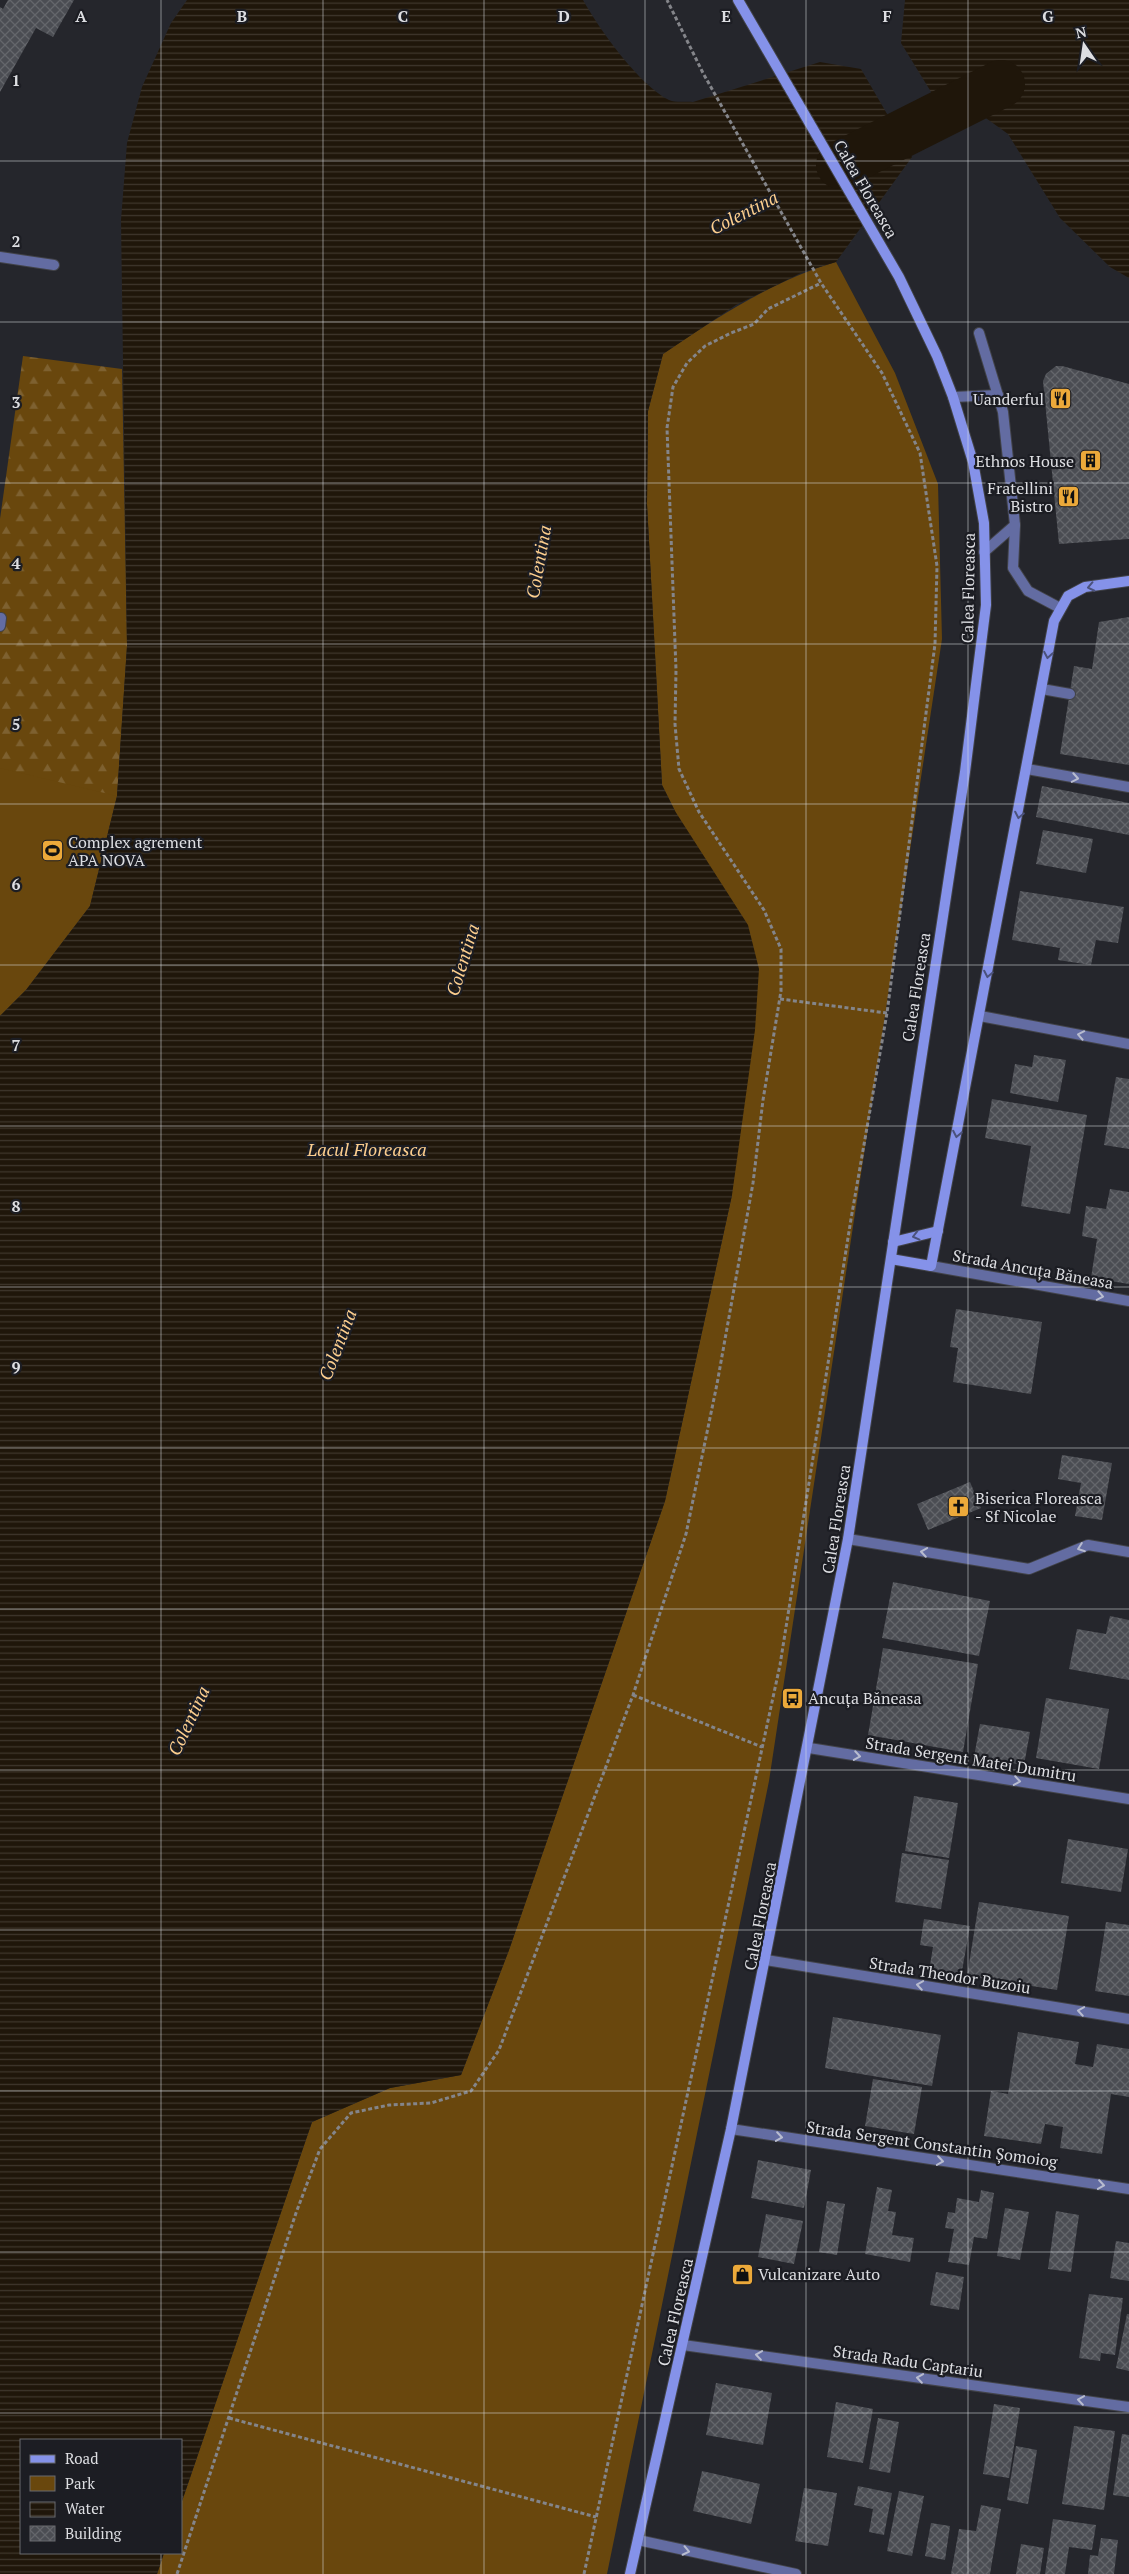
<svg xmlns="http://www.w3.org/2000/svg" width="1129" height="2574" font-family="'PT Serif',serif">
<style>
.forest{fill:url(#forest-firs)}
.park{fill:#69470d}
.water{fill:url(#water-rules)}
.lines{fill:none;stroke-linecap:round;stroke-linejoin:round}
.river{stroke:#1f160a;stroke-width:48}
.building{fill:url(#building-cross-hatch)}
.lane-casing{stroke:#424349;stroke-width:12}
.street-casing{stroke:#424349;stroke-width:12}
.secondary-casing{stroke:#424349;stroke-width:12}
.path{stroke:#84858a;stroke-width:3;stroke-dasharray:4 2.5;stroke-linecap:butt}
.lane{stroke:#636ca2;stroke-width:10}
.street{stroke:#636ca2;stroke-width:10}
.secondary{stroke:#8592e9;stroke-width:10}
.oneway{stroke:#4b527c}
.oneway2{stroke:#b8bccf}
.grid{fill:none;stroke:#dddee2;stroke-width:1;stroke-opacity:0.55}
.labels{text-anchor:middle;stroke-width:4.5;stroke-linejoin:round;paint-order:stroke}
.street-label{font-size:16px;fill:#dddee2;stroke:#1c1d23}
.poi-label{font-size:16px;fill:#dddee2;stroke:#1c1d23;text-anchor:start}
.water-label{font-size:18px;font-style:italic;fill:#fcce8e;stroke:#1c1d23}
.grid-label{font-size:16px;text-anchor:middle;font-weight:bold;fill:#dddee2;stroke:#1c1d23;stroke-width:4.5;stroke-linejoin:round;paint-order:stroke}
</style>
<defs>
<pattern id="forest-firs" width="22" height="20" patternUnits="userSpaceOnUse" patternTransform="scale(1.25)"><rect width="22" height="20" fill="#69470d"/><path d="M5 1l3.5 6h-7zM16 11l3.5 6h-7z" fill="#7e6130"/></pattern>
<pattern id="water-rules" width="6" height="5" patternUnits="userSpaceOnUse" patternTransform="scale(1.25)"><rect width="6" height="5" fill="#1f160a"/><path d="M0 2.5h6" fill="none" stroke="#3f372d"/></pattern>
<pattern id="building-cross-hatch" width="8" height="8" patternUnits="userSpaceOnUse" patternTransform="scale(1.25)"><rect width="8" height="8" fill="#4b4d53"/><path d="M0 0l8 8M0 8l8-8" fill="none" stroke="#64666b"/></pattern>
</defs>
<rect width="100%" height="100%" fill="#25262c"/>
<!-- forest -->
<polygon class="forest" points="23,356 122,369 127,646 117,796 0,975 0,519"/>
<!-- park -->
<g class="park">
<path d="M836 262 895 373 938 484 942 639 769 1781 607 2574H157L164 2553H181V2504L312 2122 390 2088 461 2075 509 1950 665 1501 732 1195 675 811 662 785 647 504 648 411 663 354C718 317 772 281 836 262Z"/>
<polygon points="0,768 117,796 90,906 26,990 0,1016"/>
</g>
<!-- water -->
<g class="water">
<path d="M187 0H583C599 29 640 86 669 100 676 103 686 101 693 102L820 62 861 69 912 157 836 262 803 272 736 305 663 354 648 411 647 504 662 785 675 811 748 925 759 969 755 1030 732 1195 665 1501 509 1950 461 2075 390 2088 312 2122 181 2504V2440H21V2553H164L157 2574H0V1016L26 990 90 906 117 796 127 646 121 220 127 143 142 87 171 23Z"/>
<polygon points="905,0 1129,0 1129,278 1110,267 1060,218 1008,134 983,116 955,131 901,43"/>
</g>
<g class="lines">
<!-- river -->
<polyline class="river" points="840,165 1001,84"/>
</g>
<!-- building -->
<g class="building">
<polygon points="8,0 74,0 53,37 36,28 0,92 0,7 3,9"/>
<polygon points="1056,366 1062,366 1129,384 1129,539 1059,544 1043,381 1046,374"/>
<polygon points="1129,617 1129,765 1060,754 1074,666 1092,669 1099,622"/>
<polygon points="1042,786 1129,803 1129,835 1036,817"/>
<polygon points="1043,830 1093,839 1086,873 1036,864"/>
<polygon points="1020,891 1124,907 1118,943 1096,940 1091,965 1058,960 1060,948 1012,940"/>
<polygon points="1034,1055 1066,1060 1058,1102 1010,1093 1015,1064 1032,1067"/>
<polygon points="1116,1077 1129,1079 1129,1149 1104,1145"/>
<polygon points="992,1099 1087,1115 1070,1214 1021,1206 1031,1146 985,1138"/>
<polygon points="1110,1189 1129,1192 1129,1284 1091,1278 1097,1239 1082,1236 1086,1206 1106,1209"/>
<polygon points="956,1309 1042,1322 1031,1394 953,1382 958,1348 950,1347"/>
<polygon points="1062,1455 1112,1463 1102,1520 1075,1516 1081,1483 1058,1479"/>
<polygon points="970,1482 981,1508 928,1530 917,1504"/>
<polygon points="893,1582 990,1601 979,1656 882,1638"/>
<polygon points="1110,1616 1129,1620 1129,1680 1069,1669 1077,1629 1106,1634"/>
<polygon points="883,1648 978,1664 963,1752 868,1735"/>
<polygon points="1046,1698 1109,1709 1099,1769 1036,1758"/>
<polygon points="980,1724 1030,1732 1024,1765 974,1757"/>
<polygon points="914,1796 958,1803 949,1858 905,1851"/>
<polygon points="1068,1839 1128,1849 1121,1892 1061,1883"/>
<polygon points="902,1853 949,1860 941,1909 895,1902"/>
<polygon points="979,1902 1069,1916 1057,1990 967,1976"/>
<polygon points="924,1919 970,1926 960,1982 928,1977 933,1947 920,1945"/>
<polygon points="1106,1922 1129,1925 1129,1996 1095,1991"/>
<polygon points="833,2017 941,2035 932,2086 825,2068"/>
<polygon points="1018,2032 1079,2042 1075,2064 1093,2067 1097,2044 1129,2049 1129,2097 1111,2094 1102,2154 1060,2148 1063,2127 1045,2124 1041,2144 984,2136 991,2091 1008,2094"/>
<polygon points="873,2079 922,2087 914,2134 865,2126"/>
<polygon points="758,2160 811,2170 804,2208 751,2198"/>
<polygon points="877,2187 892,2190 888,2211 896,2212 892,2235 914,2238 910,2262 865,2254"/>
<polygon points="981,2190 994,2193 987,2239 974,2237 969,2265 948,2262 954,2229 945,2228 948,2212 955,2213 957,2198 979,2202"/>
<polygon points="827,2201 845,2204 837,2255 819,2252"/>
<polygon points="1005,2208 1029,2212 1020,2260 997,2256"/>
<polygon points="1056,2211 1079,2215 1071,2272 1048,2269"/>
<polygon points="766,2214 803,2221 794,2264 758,2257"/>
<polygon points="1116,2241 1129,2243 1129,2281 1110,2278"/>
<polygon points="936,2272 964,2277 959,2310 930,2305"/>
<polygon points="1089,2294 1123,2298 1115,2355 1101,2353 1100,2361 1079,2358"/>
<polygon points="1127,2314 1129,2314 1129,2371 1116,2368"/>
<polygon points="716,2383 772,2393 763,2445 706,2435"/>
<polygon points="836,2402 873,2409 863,2463 827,2457"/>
<polygon points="994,2404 1020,2408 1009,2478 983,2474"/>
<polygon points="878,2418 899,2422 890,2473 869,2469"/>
<polygon points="1074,2426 1115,2431 1104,2510 1062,2504"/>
<polygon points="1122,2434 1129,2435 1129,2497 1113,2495"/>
<polygon points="1016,2446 1037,2450 1028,2504 1007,2500"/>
<polygon points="702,2471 760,2484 751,2524 693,2511"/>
<polygon points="858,2486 892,2493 884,2535 869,2532 873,2509 854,2505"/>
<polygon points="804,2488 837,2493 828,2546 795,2541"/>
<polygon points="899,2491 924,2496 912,2556 887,2551"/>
<polygon points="981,2505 1001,2509 990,2574 951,2574 959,2529 976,2531"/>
<polygon points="1053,2519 1096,2525 1092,2550 1069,2547 1065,2574 1045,2574"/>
<polygon points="931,2523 950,2526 945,2560 925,2556"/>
<polygon points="1101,2538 1118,2540 1114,2574 1088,2574 1090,2555 1098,2556"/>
<polygon points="1021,2544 1044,2548 1040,2574 1016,2574"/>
</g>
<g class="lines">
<defs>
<g id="lane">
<polyline points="979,333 1003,412 1015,525 984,552"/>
<polyline points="953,397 998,395"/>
<polyline points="1015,525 1013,568 1028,591 1060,608"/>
<polyline points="1042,689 1070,694"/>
</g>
<g id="street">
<polyline points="0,257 54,265"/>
<polyline points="0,626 1,618"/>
<polyline points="1027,769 1129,787"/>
<polyline points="980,1016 1129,1044"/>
<polyline points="931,1266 1129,1301"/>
<polyline points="848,1539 1029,1569 1088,1545 1129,1552"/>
<polyline points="809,1748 1129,1799"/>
<polyline points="766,1960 1129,2019"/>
<polyline points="731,2129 1129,2189"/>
<polyline points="683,2345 1129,2407"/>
<polyline points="638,2540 796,2574"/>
</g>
<g id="secondary">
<polyline points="893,1242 938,1231"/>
<polyline points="891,1259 931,1266 1054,621 1068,596 1085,587 1129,581"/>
<polyline points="630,2574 731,2129 848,1539 965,772 986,605 984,523 973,462 953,397 937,356 899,277 738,0"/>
</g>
</defs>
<!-- lane casing -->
<use href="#lane" class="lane-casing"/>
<!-- street casing -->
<use href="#street" class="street-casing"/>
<!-- secondary casing -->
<use href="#secondary" class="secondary-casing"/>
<!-- path -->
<g class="path">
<polyline points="780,999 887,1013"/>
<polyline points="633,1695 762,1747"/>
<polyline points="229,2418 596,2517"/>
<polyline points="177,2574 296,2213 320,2149 351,2113 389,2105 431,2103 471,2091 499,2050 633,1695 686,1534 717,1384 753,1183 763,1100 781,991 781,949 764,910 699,812 679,769 675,724 676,670 667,428 673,387 687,363 705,346 731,333 754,324 768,309 821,283"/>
<polyline points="584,2574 780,1665 851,1219 887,1013 935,644 937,566 920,453 882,373 821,283 703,73 667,0"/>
</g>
<!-- lane -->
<use href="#lane" class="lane"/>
<!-- street -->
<use href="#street" class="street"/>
<!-- secondary -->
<use href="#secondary" class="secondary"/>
</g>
<!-- one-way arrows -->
<defs><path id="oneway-chevron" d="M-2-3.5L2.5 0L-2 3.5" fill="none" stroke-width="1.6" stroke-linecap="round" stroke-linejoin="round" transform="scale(1.25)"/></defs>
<g class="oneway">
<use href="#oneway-chevron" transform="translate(1091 587) rotate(168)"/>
<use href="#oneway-chevron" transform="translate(1048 655) rotate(100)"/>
<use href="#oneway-chevron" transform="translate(1019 815) rotate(101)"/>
<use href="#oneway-chevron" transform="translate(988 974) rotate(101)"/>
<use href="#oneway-chevron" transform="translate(957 1134) rotate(101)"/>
<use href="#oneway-chevron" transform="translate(916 1236) rotate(166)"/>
</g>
<g class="oneway2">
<use href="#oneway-chevron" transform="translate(1075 778) rotate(10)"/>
<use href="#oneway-chevron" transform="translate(1081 1035) rotate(-169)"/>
<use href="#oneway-chevron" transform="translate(1100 1296) rotate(11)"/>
<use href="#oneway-chevron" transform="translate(1081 1548) rotate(160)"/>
<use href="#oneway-chevron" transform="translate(924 1552) rotate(-171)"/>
<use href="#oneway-chevron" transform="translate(857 1756) rotate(9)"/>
<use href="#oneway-chevron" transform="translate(1017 1781) rotate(9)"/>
<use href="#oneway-chevron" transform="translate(920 1985) rotate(-171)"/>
<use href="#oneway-chevron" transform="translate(1081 2011) rotate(-171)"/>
<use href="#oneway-chevron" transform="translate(779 2137) rotate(8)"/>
<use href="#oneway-chevron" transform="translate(940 2161) rotate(8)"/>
<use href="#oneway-chevron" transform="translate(1101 2185) rotate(8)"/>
<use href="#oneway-chevron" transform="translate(759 2355) rotate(-172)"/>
<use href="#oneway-chevron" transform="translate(920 2378) rotate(-172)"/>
<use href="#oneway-chevron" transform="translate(1081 2400) rotate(-172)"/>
<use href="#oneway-chevron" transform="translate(686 2551) rotate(12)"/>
</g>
<!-- grid -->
<path class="grid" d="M161 0V2440M323 0V2574M484 0V2574M645 0V2574M806 0V2574M968 0V2574M0 161H1129M0 322H1129M0 483H1129M0 644H1129M0 804H1129M0 965H1129M0 1126H1129M0 1287H1129M0 1448H1129M0 1609H1129M0 1770H1129M0 1930H1129M0 2091H1129M0 2252H1129M0 2413H1129M161 2553V2574"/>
<!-- icons -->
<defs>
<symbol id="restaurant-square" viewBox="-11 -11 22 22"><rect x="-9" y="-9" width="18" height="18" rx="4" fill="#eca93a" stroke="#1c1d23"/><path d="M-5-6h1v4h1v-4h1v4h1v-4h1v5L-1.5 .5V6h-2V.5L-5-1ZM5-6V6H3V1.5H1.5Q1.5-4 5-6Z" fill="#111"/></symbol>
<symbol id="building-square" viewBox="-11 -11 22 22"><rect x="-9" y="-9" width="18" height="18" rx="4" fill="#eca93a" stroke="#1c1d23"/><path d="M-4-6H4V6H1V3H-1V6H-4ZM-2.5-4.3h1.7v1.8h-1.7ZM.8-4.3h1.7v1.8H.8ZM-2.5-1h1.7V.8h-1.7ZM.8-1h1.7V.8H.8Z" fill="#111"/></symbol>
<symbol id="stadium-square" viewBox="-11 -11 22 22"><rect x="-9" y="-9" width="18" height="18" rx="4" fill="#eca93a" stroke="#1c1d23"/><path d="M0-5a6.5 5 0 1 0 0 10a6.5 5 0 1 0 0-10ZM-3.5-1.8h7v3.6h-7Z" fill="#111"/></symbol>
<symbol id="church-square" viewBox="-11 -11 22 22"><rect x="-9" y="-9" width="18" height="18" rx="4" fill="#eca93a" stroke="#1c1d23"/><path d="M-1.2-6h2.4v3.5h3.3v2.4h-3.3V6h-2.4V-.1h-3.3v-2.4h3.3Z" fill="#111"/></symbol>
<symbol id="bus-square" viewBox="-11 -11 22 22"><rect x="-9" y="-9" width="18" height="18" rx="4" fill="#eca93a" stroke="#1c1d23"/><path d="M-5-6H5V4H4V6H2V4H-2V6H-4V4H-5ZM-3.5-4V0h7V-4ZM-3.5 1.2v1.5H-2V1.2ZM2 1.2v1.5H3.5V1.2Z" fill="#111"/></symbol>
<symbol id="shop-square" viewBox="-11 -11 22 22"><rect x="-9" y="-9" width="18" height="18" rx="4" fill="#eca93a" stroke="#1c1d23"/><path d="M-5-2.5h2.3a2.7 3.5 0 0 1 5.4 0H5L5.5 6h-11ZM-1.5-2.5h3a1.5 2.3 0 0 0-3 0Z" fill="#111"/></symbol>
</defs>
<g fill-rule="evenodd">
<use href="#restaurant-square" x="1048" y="386" width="25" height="25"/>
<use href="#building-square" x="1078" y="448" width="25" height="25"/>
<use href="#restaurant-square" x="1056" y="484" width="25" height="25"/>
<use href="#stadium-square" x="40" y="838" width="25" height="25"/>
<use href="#church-square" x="946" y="1494" width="25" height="25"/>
<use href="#bus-square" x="780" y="1686" width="25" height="25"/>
<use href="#shop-square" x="730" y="2262" width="25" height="25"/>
</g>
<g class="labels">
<!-- street labels -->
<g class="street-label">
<text transform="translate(866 189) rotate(60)" y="6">Calea Floreasca</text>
<text transform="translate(968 588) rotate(-89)" y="6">Calea Floreasca</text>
<text transform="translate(916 987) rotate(-81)" y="6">Calea Floreasca</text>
<text transform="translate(1033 1269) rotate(10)" y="6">Strada Ancuța Băneasa</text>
<text transform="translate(836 1519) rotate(-81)" y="6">Calea Floreasca</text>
<text transform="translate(971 1759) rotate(9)" y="6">Strada Sergent Matei Dumitru</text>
<text transform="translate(760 1916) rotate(-79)" y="6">Calea Floreasca</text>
<text transform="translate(950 1975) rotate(9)" y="6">Strada Theodor Buzoiu</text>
<text transform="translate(932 2144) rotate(8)" y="6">Strada Sergent Constantin Șomoiog</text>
<text transform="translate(675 2312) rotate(-77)" y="6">Calea Floreasca</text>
<text transform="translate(908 2361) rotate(8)" y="6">Strada Radu Captariu</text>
</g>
<!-- poi labels -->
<g class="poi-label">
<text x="1044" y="405" text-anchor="end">Uanderful</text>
<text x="1074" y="467" text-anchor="end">Ethnos House</text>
<text x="1053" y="494" text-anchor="end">Fratellini<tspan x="1053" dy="18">Bistro</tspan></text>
<text x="68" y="848">Complex agrement<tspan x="68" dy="18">APA NOVA</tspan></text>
<text x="975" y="1504">Biserica Floreasca<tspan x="975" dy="18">- Sf Nicolae</tspan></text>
<text x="808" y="1704">Ancuța Băneasa</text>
<text x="758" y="2280">Vulcanizare Auto</text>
</g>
<!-- water labels -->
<g class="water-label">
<text transform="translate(744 213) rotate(-27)" y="6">Colentina</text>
<text transform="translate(539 562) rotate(-80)" y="6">Colentina</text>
<text transform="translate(463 960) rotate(-73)" y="6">Colentina</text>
<text x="367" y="1156">Lacul Floreasca</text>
<text transform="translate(338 1345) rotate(-69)" y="6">Colentina</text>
<text transform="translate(189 1721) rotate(-65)" y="6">Colentina</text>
</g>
</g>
<g class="grid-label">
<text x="81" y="22">A</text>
<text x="242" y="22">B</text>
<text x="403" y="22">C</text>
<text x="564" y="22">D</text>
<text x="726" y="22">E</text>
<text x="887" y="22">F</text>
<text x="1048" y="22">G</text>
<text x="16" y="86">1</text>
<text x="16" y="247">2</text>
<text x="16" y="408">3</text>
<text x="16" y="569">4</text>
<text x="16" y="730">5</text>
<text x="16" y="890">6</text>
<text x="16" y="1051">7</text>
<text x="16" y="1212">8</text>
<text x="16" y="1373">9</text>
</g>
<!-- legend -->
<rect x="20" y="2439" width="162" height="115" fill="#1c1d23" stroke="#696a6f"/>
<rect x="30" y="2455" width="25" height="8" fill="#8592e9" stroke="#696a6f"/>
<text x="65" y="2464" font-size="15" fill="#dddee2">Road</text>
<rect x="30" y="2476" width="25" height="15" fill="#69470d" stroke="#696a6f"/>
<text x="65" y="2489" font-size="15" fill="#dddee2">Park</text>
<rect x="30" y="2502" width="25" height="15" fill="url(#water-rules)" stroke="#696a6f"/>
<text x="65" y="2514" font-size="15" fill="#dddee2">Water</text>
<rect x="30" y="2526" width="25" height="15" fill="url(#building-cross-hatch)" stroke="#696a6f"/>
<text x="65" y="2539" font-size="15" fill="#dddee2">Building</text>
<!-- north arrow -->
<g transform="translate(1084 45) rotate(347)" stroke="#1c1d23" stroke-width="4" paint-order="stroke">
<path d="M0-4L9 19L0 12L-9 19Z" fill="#dddee2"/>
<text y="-8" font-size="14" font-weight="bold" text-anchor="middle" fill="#dddee2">N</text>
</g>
</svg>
